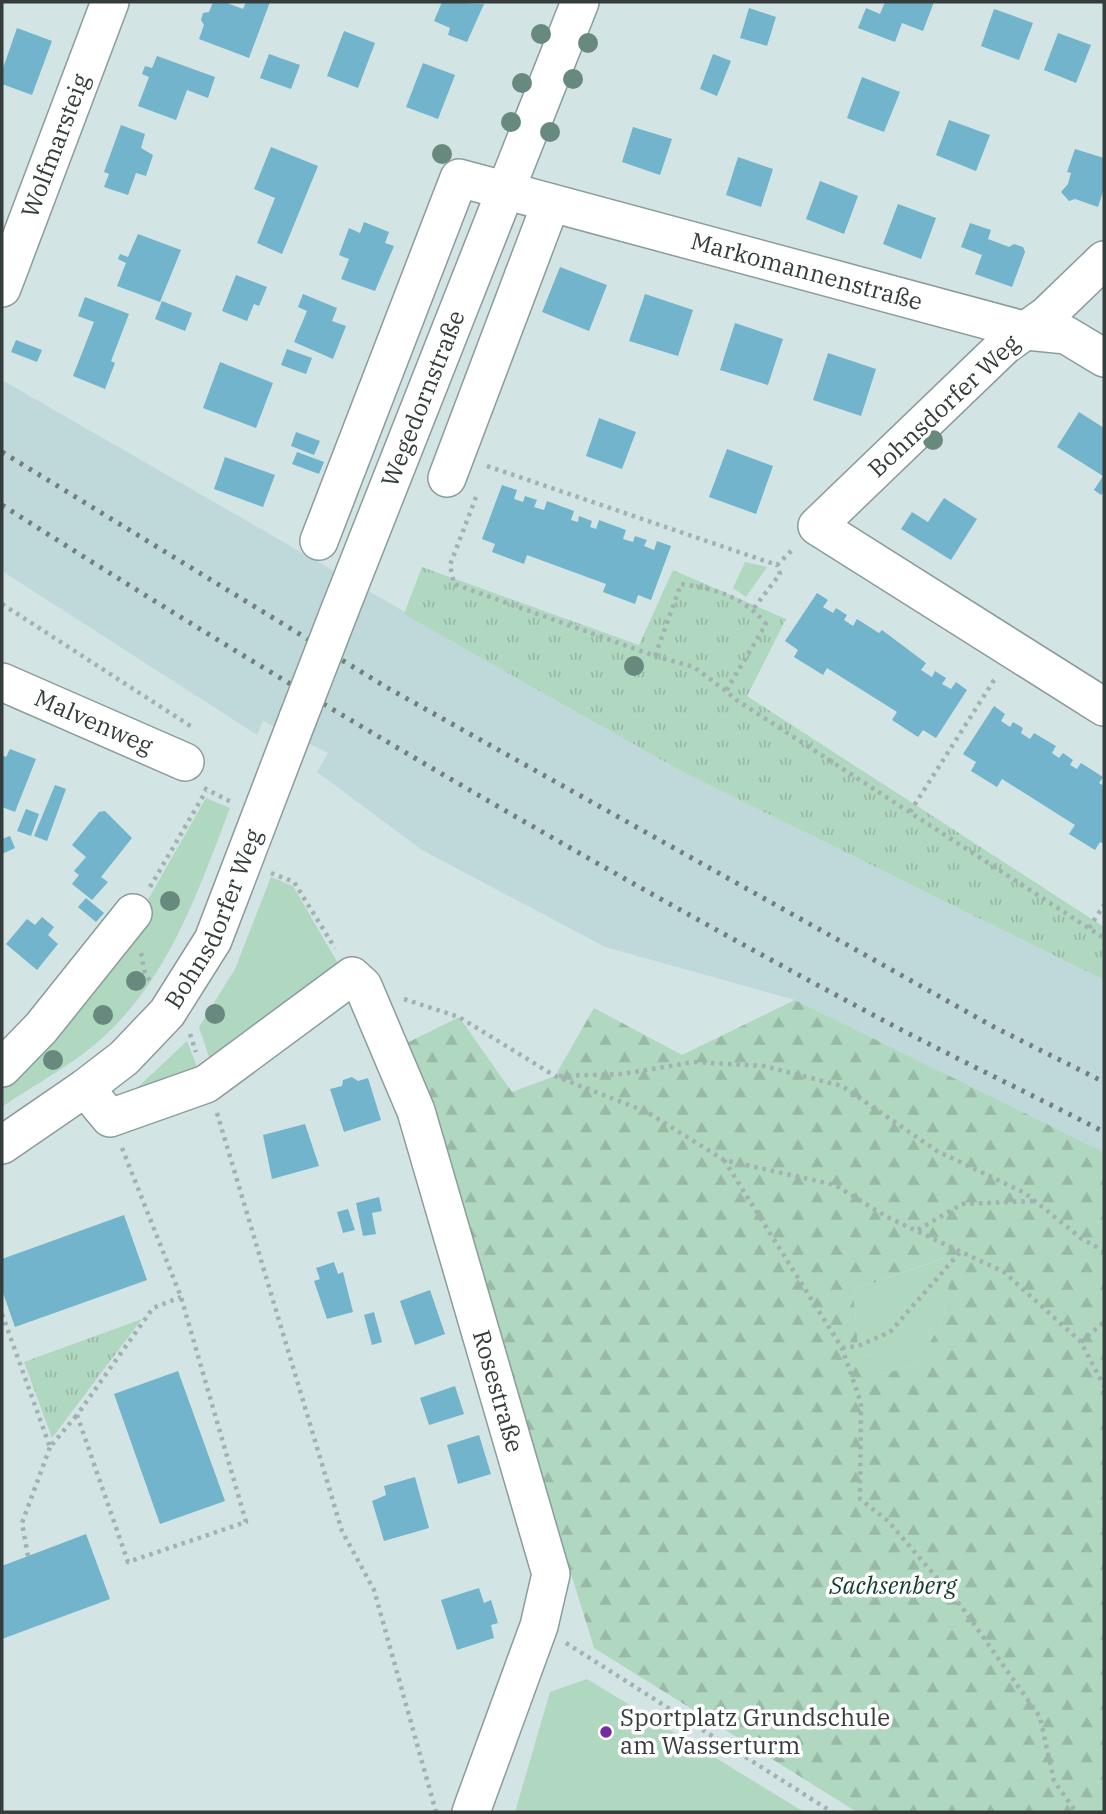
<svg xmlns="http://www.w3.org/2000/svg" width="1106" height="1814" font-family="'IBM Plex Serif',serif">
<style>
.built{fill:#bfd9db}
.grass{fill:#b0d7bf}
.forest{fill:url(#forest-firs);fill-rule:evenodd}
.park{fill:url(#park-tufts)}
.building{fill:#71b4cc}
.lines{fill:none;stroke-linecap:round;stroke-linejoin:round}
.minor-casing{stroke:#8c9b9c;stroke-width:40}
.path{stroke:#a3b1b2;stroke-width:4.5;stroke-dasharray:3.5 5;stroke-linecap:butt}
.minor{stroke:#fff;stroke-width:37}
.rail{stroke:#737e7e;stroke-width:5;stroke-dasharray:3.5 7;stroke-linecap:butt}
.minor-bridge-casing{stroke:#8c9b9c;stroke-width:40;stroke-linecap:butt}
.minor-bridge{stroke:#fff;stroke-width:37}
.tree{fill:#68897d}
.poi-dot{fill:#742b9e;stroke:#fff;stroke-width:2.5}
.labels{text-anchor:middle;stroke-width:7;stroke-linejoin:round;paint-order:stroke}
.street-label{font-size:24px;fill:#353c3c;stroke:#fff}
.park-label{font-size:24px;font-style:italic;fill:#113e28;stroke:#fff}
.poi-label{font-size:24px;fill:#353c3c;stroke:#fff;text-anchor:start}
</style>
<defs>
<pattern id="forest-firs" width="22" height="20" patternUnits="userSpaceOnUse" patternTransform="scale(1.75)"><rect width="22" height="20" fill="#b0d7bf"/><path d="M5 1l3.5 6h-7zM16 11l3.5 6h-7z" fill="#98b9a5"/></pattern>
<pattern id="park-tufts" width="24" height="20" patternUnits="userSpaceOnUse" patternTransform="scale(1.75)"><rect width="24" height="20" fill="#b0d7bf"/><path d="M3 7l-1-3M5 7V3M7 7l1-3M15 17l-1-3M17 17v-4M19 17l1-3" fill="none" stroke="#98b9a5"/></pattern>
</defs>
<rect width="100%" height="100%" fill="#d3e4e5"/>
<!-- built -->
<polygon class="built" points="2,380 683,772 1104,980 1104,1152 795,1000 605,947 422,850 317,772 328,753 263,721 257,735 2,571"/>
<!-- grass -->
<g class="grass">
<polygon points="745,562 767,567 746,597 733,588"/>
<path d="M206 798 230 808C195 899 164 993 83 1054 57 1073 28 1089 2 1107V1079L146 903Z"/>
<polygon points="271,877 293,886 339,965 210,1060 199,1027 235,969"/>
<polygon points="187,1041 197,1067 120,1104"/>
<polygon points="945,1258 959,1268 949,1283 944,1316 918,1365 882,1374 858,1346 853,1290"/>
<polygon points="587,1679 804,1812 515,1812 550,1692"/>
</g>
<!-- forest -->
<path class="forest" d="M795 1000 1104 1152V1812H857L594 1648 407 1043 459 1017 512 1092 555 1076 594 1008 682 1055ZM944 1258 959 1268 949 1283 944 1316 918 1365 882 1374 858 1345 853 1290Z"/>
<!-- park -->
<g class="park">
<polygon points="422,567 639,645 673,570 786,619 747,696 1104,927 1104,980 683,772 404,614"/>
<polygon points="142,1319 52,1438 24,1362"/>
</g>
<!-- building -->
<g class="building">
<polygon points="213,2 224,2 243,9 246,2 270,2 249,58 199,39 204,25 201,20 203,13 209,12"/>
<polygon points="442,2 484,4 467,42 448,35 450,28 434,21"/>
<polygon points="885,2 934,2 923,31 902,23 895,42 858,28 866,8 880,14"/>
<polygon points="749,8 776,17 767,46 740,38"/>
<polygon points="994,9 1033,23 1019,60 981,46"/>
<polygon points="17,28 52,41 32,95 2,84 2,71"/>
<polygon points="344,31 375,43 358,88 327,76"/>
<polygon points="1058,33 1091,45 1076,83 1044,70"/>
<polygon points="269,54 300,65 291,89 260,78"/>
<polygon points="713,54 731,61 717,96 700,89"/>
<polygon points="157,56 215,77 208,98 187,90 176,120 138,106 149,77 142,74 145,66 152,68"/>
<polygon points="423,63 455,75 438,119 406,107"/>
<polygon points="862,77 900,92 884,132 847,118"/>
<polygon points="949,120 990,135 976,171 936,155"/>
<polygon points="121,125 145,134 141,148 153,155 146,176 136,173 128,195 104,187 109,174 104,172"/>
<polygon points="633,127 672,139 660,175 622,162"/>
<polygon points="271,147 318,166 282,254 257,243 275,198 254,189"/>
<polygon points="1075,149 1104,158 1104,188 1098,207 1075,199 1069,201 1061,192 1068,184 1071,173 1067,172"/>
<polygon points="738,157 773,169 761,207 726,195"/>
<polygon points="820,181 858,196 844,234 806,219"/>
<polygon points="898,204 936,218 921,259 883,244"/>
<polygon points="364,222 389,232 385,243 394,246 375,291 341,279 349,259 339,255 349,228 360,233"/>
<polygon points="970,223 991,230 988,239 1009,247 1014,244 1023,247 1025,252 1012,287 975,274 982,255 961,247"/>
<polygon points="138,234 181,250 160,302 117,286 126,263 118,259 120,254 128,257"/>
<polygon points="560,267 607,285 589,331 542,312"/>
<polygon points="236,275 267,287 259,306 254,304 247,321 222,311"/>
<polygon points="303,294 337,308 332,321 346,326 333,359 294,342 307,311 298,307"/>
<polygon points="645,294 693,310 678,356 629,341"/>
<polygon points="85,297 129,314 111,361 115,363 105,389 73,376 94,322 78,316"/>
<polygon points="162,301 192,313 185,331 155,319"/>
<polygon points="735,323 783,339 768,385 720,370"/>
<polygon points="16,340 42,350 37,362 11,352"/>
<polygon points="287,349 312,358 306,374 281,365"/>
<polygon points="828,353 876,369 861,416 813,400"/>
<polygon points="220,362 273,383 256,428 203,408"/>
<polygon points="1079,412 1104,428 1104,491 1101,495 1094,490 1103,476 1057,447"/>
<polygon points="599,418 636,432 622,469 586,456"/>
<polygon points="296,432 320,441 314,455 291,446"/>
<polygon points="727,449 773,466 756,514 709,497"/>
<polygon points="297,452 324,462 319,474 292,464"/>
<polygon points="225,457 275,475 263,507 214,489"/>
<polygon points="502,485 517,490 514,499 523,502 525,496 537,500 534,507 544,510 547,501 574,511 571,520 578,522 579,516 592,521 590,527 596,529 599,520 626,530 623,539 633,542 635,536 647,540 644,546 654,550 657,541 671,546 651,600 638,595 635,604 603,592 606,584 527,555 524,564 492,552 495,544 482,539"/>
<polygon points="944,498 977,519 951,560 901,529 912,512 928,522"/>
<polygon points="817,593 828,600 823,607 833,613 836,608 847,615 844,620 853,626 857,619 879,633 882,630 926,663 921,670 932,677 935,671 946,678 942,684 951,689 956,682 967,690 936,738 923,730 918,737 892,720 897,712 827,668 823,675 794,657 798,650 785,641"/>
<polygon points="994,706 1005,714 1001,721 1010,727 1013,722 1023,728 1021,733 1030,739 1034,733 1056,746 1052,753 1059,758 1063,753 1073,760 1070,765 1077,769 1081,763 1103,777 1099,783 1104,786 1104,844 1100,842 1095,850 1069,834 1075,825 1002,779 997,787 971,771 976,762 963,754"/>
<polygon points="10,749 36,759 15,812 2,807 2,755 6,757"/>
<polygon points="55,785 66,789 47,841 34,836"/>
<polygon points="26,809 39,814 31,836 17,831"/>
<polygon points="105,811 132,838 101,877 108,882 92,900 72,884 79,875 74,871 86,857 72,845 99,812"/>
<polygon points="10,836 15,848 2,854 2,839"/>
<polygon points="86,898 104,913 96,922 78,907"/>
<polygon points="42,917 54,927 48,935 58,944 37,970 6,944 27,919 35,925"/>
<polygon points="352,1077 358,1081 368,1078 381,1120 344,1132 330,1089 342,1086 343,1080"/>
<polygon points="305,1124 319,1166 272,1179 263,1135"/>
<polygon points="379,1197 382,1211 372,1213 376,1234 363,1236 356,1203"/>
<polygon points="348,1209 355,1230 343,1233 337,1212"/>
<polygon points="124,1215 147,1280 15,1327 2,1290 2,1259"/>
<polygon points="334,1262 338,1274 343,1272 353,1312 327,1319 314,1281 320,1279 316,1268"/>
<polygon points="430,1290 445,1334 415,1345 400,1301"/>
<polygon points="374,1312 382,1342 372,1345 364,1315"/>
<polygon points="178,1371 225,1501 160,1524 114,1394"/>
<polygon points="455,1386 464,1414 429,1425 420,1398"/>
<polygon points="479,1435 491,1474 458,1484 447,1445"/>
<polygon points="415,1477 429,1528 384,1541 372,1501 386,1495 384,1486"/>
<polygon points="86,1534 110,1599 2,1639 2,1566"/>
<polygon points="479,1588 484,1603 491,1600 498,1623 491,1625 494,1638 457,1650 441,1600"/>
</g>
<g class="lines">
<defs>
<g id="minor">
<polyline points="1104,260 1047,315 1004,346 817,526 1104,707"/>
<path id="s1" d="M2 288 110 2"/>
<polyline points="447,478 551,203"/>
<path id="s2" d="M319 541 459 178 1027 331 1066 335 1104 358"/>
<path id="s3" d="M341 607 580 2"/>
<path id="s4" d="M2 682 185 762"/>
<polyline points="2,1068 41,1028 133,913"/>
<path id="s5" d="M85 1088 110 1118 206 1084 352 976 363 986 416 1111 551 1574 539 1626 471 1812"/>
<path id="s6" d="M2 1145 85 1088 124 1058 167 1013 213 940 298 718"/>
</g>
</defs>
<!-- minor casing -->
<use href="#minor" class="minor-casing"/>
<!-- path -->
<g class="path">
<polyline points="487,466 777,565 794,548"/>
<path d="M476 497 450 565 454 584 655 656 681 584C715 588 744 597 766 624L726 691 738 701 1104 938"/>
<polyline points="2,604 192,727"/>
<polyline points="754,608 780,574 777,565"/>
<polyline points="655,656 694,667 726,691"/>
<polyline points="204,788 233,803"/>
<polyline points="910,812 996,677"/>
<polyline points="271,873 294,882 335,948"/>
<polyline points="150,887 206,791"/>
<polyline points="1089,928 1104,905"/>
<polyline points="141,953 145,973 150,981"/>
<polyline points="404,999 459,1017 555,1076 647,1112 724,1160 835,1185 887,1217 1004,1272 1081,1342 1104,1386"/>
<polyline points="190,1034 196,1052"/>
<polyline points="559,1076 622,1074 694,1062 764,1066 842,1086 937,1151 1025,1193 1082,1239 1104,1251"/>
<polyline points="217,1113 342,1531 374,1590 436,1812"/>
<polyline points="122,1148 181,1297 246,1522 128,1562 77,1415 153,1308 181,1297"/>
<polyline points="724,1160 842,1348 861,1403 860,1499 888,1521 961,1606 1040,1717 1054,1781 1076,1812"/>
<polyline points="918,1230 962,1204 1034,1201"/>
<polyline points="2,1314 50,1447 76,1416"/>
<polyline points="1081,1342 1104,1322"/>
<polyline points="842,1348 858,1346 890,1332 961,1251"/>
<polyline points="28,1556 22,1523 50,1447"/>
<polyline points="566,1643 832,1812"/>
</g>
<!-- minor -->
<use href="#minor" class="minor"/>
<!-- rail -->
<g class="rail">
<polyline points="2,452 386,687 994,1027 1104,1082"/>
<path d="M2 505C287 687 579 858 877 1017 952 1057 1029 1093 1104 1132"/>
</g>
<defs>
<polyline id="minor-bridge" points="298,718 341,607"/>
</defs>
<!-- minor-bridge casing -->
<use href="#minor-bridge" class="minor-bridge-casing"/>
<!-- minor-bridge -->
<use href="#minor-bridge" class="minor-bridge"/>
</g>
<!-- trees -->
<g class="tree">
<circle cx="541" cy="34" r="10"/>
<circle cx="588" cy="43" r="10"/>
<circle cx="573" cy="79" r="10"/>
<circle cx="522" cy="83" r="10"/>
<circle cx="511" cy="122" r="10"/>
<circle cx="550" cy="132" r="10"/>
<circle cx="442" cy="154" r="10"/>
<circle cx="933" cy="440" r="10"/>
<circle cx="634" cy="666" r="10"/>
<circle cx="170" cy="901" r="10"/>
<circle cx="136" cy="981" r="10"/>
<circle cx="215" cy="1014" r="10"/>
<circle cx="103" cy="1015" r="10"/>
<circle cx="53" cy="1060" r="10"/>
</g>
<!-- markers -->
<circle class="poi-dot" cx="606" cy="1732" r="7"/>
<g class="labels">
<!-- street labels -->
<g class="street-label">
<text dy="8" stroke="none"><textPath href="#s1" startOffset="152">Wolfmarsteig</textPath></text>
<text dy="8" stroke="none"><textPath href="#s2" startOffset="749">Markomannenstraße</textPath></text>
<text dy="8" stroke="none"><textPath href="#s3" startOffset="224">Wegedornstraße</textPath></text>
<text transform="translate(944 406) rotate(-43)" y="8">Bohnsdorfer Weg</text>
<text dy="8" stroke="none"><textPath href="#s4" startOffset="100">Malvenweg</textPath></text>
<text dy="8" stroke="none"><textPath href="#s6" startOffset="318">Bohnsdorfer Weg</textPath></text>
<text dy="8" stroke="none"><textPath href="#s5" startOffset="765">Rosestraße</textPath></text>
</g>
<!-- park labels -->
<g class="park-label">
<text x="893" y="1594">Sachsenberg</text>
</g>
<!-- poi labels -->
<g class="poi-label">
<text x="620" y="1726">Sportplatz Grundschule<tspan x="620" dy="28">am Wasserturm</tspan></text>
</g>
</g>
<!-- border -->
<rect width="1106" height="1814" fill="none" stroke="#353c3c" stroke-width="7"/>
</svg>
